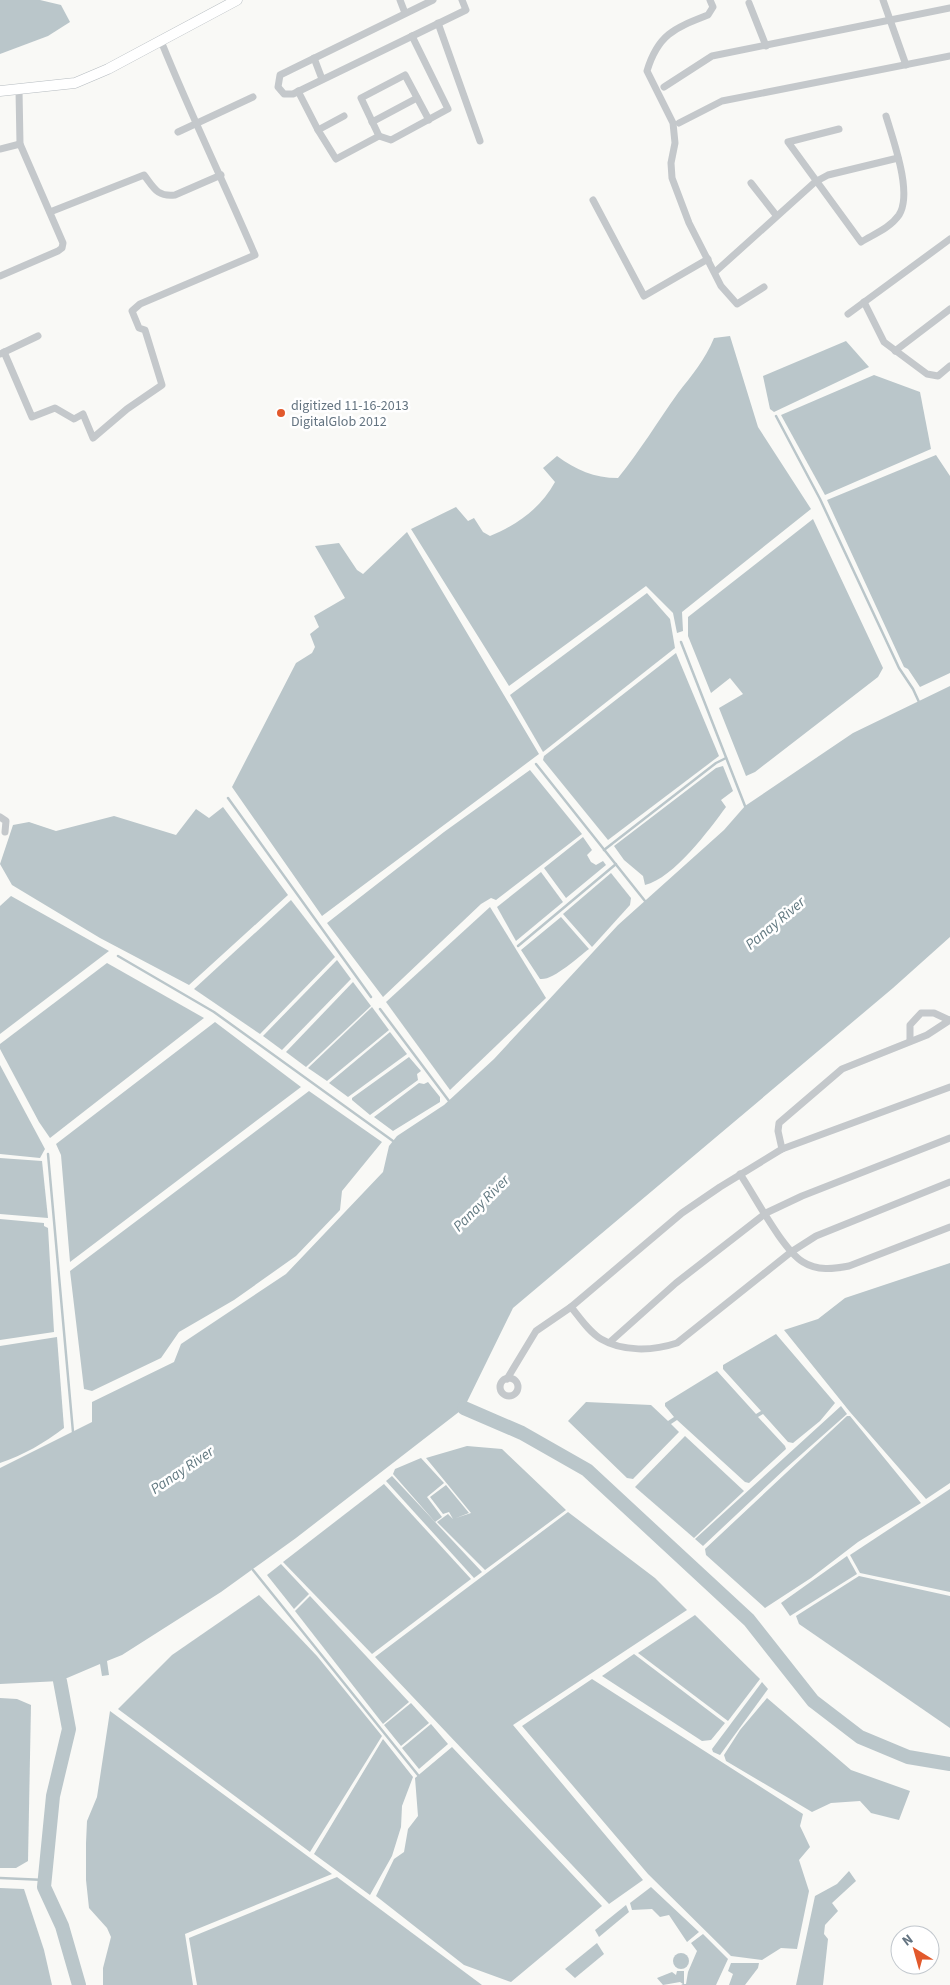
<svg xmlns="http://www.w3.org/2000/svg" width="950" height="1985" font-family="'Source Sans 3',sans-serif">
<style>
.water{fill:#bac6ca}
.lines{fill:none;stroke-linecap:round;stroke-linejoin:round}
.stream{stroke:#bac6ca;stroke-width:2.5}
.river{stroke:#bac6ca;stroke-width:14}
.secondary-casing{stroke:#b6bcc0;stroke-width:11}
.minor{stroke:#c4c8cb;stroke-width:7}
.secondary{stroke:#fff;stroke-width:10}
.poi-dot{fill:#e2592c;stroke:#fff;stroke-width:2}
.labels{text-anchor:middle;stroke-width:5;stroke-linejoin:round;paint-order:stroke}
.poi-label{font-size:14px;fill:#647481;stroke:#fff;text-anchor:start}
.water-label{font-size:15px;font-style:italic;fill:#637a82;stroke:#fff}
</style>
<rect width="100%" height="100%" fill="#f9f9f6"/>
<!-- water -->
<g class="water">
<polygon points="0,0 40,0 61,5 70,22 48,36 0,54"/>
<path d="M730 336 758 427 811 509 682 612 683 631 677 633 673 613 646 586 509 686 411 529 456 507 468 521 474 518 483 532 490 536C517 525 541 508 555 482L543 468 557 456C576 470 594 478 618 478 640 451 658 421 678 393 692 375 705 360 714 338Z"/>
<polygon points="846,341 869,367 774,412 770,409 763,376"/>
<polygon points="874,375 920,392 931,449 825,495 781,415"/>
<polygon points="936,455 950,476 950,673 920,687 908,669 904,667 827,500"/>
<polygon points="813,519 883,668 878,677 755,772 746,776 719,708 743,694 730,678 711,693 688,636 688,617"/>
<polygon points="407,532 539,754 322,916 232,787 296,663 312,653 315,647 310,634 319,627 314,616 345,598 315,546 339,543 357,570 363,574"/>
<polygon points="647,593 670,619 675,648 543,752 510,695"/>
<polygon points="676,653 719,756 608,840 543,760 544,756"/>
<polygon points="950,686 950,937 893,988 513,1308 464,1408 296,1538 221,1592 122,1655 107,1661 109,1675 102,1676 100,1664 60,1681 0,1684 0,1468 92,1422 92,1402 174,1362 181,1344 286,1274 383,1172 389,1146 397,1136 444,1105 494,1059 618,925 724,830 745,806 853,733"/>
<path d="M723 766 733 791 721 800 726 807C709 830 674 878 645 885L643 876 624 860 614 846 716 768Z"/>
<polygon points="530,770 582,834 496,900 491,898 481,904 383,997 327,923 444,832"/>
<polygon points="223,807 288,895 189,985 100,938 12,885 0,864 13,825 29,822 56,831 114,816 176,835 196,809 209,818"/>
<polygon points="583,837 592,850 587,855 591,862 596,865 603,861 606,865 566,898 544,868"/>
<polygon points="541,872 563,902 516,941 497,907"/>
<polygon points="611,873 631,898 630,905 592,947 563,914"/>
<polygon points="11,896 109,951 0,1034 0,906"/>
<polygon points="291,900 335,957 260,1034 194,989"/>
<polygon points="490,907 546,998 450,1090 386,1002"/>
<path d="M561 917 589 949C578 957 553 981 540 979L521 950Z"/>
<polygon points="337,960 351,979 282,1050 263,1036"/>
<polygon points="107,963 204,1018 50,1138 39,1122 0,1049 0,1044"/>
<polygon points="353,982 371,1006 306,1067 286,1052"/>
<polygon points="372,1007 389,1030 327,1081 308,1068"/>
<polygon points="215,1022 301,1087 70,1262 61,1155 56,1144"/>
<polygon points="390,1032 407,1054 348,1097 329,1083"/>
<polygon points="409,1057 421,1071 417,1074 418,1080 370,1115 352,1100 352,1098"/>
<polygon points="0,1065 45,1149 40,1158 0,1154"/>
<polygon points="428,1082 440,1097 440,1102 393,1131 374,1117 419,1083 424,1084"/>
<polygon points="309,1091 382,1142 342,1191 340,1210 296,1256 234,1300 179,1332 161,1358 92,1391 84,1389 70,1271"/>
<polygon points="0,1158 42,1161 48,1218 0,1214"/>
<polygon points="0,1219 44,1223 44,1226 48,1228 54,1332 0,1340"/>
<polygon points="950,1263 950,1483 926,1499 850,1412 784,1330 818,1319 845,1298"/>
<polygon points="776,1334 835,1403 820,1421 793,1443 788,1442 763,1414 758,1417 785,1446 786,1449 749,1483 745,1482 677,1420 671,1424 679,1432 633,1479 627,1478 568,1421 586,1402 651,1405 668,1421 674,1417 665,1406 665,1403 717,1371 756,1414 761,1411 723,1369 723,1365"/>
<path d="M57 1337 64 1428C44 1443 24 1455 0 1463V1346Z"/>
<polygon points="841,1406 847,1414 786,1468 703,1546 695,1539"/>
<polygon points="847,1416 850,1416 921,1503 858,1542 811,1578 765,1608 706,1555 705,1549"/>
<polygon points="685,1436 744,1491 694,1538 635,1487"/>
<polygon points="467,1446 502,1449 566,1510 485,1570 437,1522 448,1514 453,1519 449,1512 443,1514 430,1497 446,1485 469,1513 456,1518 471,1513 426,1458"/>
<polygon points="421,1458 444,1483 427,1497 442,1517 435,1522 393,1474 395,1469"/>
<polygon points="392,1476 482,1572 474,1578 386,1481"/>
<polygon points="384,1484 471,1579 372,1654 283,1562"/>
<polygon points="950,1489 950,1592 860,1573 850,1555"/>
<polygon points="568,1512 655,1578 687,1610 513,1725 643,1880 609,1904 375,1657"/>
<polygon points="847,1556 857,1574 790,1616 781,1603"/>
<polygon points="281,1564 309,1594 294,1609 267,1575"/>
<polygon points="859,1576 950,1596 950,1728 799,1624 796,1616"/>
<polygon points="259,1595 317,1656 382,1736 310,1852 118,1709 172,1655"/>
<polygon points="310,1596 409,1702 383,1724 295,1611"/>
<polygon points="695,1615 760,1679 728,1721 638,1653"/>
<polygon points="634,1654 725,1723 711,1740 702,1741 602,1676"/>
<polygon points="592,1679 803,1814 800,1826 810,1847 799,1860 809,1891 797,1949 781,1948 762,1960 731,1956 648,1874 522,1726"/>
<polygon points="762,1682 768,1689 720,1755 713,1752 712,1749"/>
<polygon points="0,1698 17,1699 31,1705 28,1861 16,1868 0,1868"/>
<polygon points="767,1698 851,1770 910,1791 899,1820 871,1813 860,1801 831,1803 812,1812 726,1761 724,1755 740,1730"/>
<polygon points="411,1703 429,1723 401,1746 384,1725"/>
<polygon points="110,1711 332,1874 185,1934 193,1985 103,1985 103,1968 111,1937 107,1928 89,1908 86,1880 86,1843 87,1821 97,1797"/>
<polygon points="431,1724 448,1744 419,1769 402,1748"/>
<polygon points="383,1739 413,1777 402,1806 401,1827 392,1856 370,1895 314,1854"/>
<polygon points="452,1747 602,1906 511,1982 464,1965 376,1896 394,1859 404,1852 408,1829 418,1816 415,1778"/>
<polygon points="849,1871 856,1881 832,1903 838,1911 825,1925 824,1934 828,1939 823,1985 796,1985 815,1896 837,1884"/>
<polygon points="337,1877 482,1985 197,1985 189,1938"/>
<polygon points="651,1887 699,1932 687,1942 669,1915 660,1917 652,1909 632,1910 630,1903"/>
<polygon points="0,1888 24,1889 44,1950 52,1985 0,1985"/>
<polygon points="626,1905 629,1912 599,1937 595,1930"/>
<polygon points="703,1934 728,1959 716,1985 681,1985 683,1984 680,1982 663,1985 657,1978 672,1972 676,1975 677,1971 684,1971 684,1984 686,1984 688,1972 697,1951 691,1943"/>
<polygon points="597,1943 604,1954 575,1978 565,1969"/>
<circle cx="681" cy="1961" r="8"/>
<polygon points="731,1963 759,1963 758,1968 745,1985 729,1985 733,1974 728,1971"/>
</g>
<g class="lines">
<!-- stream -->
<g class="stream">
<polyline points="776,416 820,499 899,668 913,689 919,702"/>
<polyline points="681,642 745,806"/>
<polyline points="536,764 645,901"/>
<polyline points="228,798 371,997"/>
<polyline points="604,850 716,763 726,758"/>
<polyline points="518,946 616,864"/>
<polyline points="118,956 214,1012 393,1141"/>
<polyline points="380,1009 449,1101"/>
<polyline points="48,1154 73,1432"/>
<polyline points="253,1570 418,1775"/>
<polyline points="0,1878 45,1880"/>
</g>
<!-- river -->
<g class="river">
<polyline points="464,1408 522,1433 587,1470 749,1620 813,1701 860,1737 908,1757 950,1764"/>
<polyline points="60,1681 69,1729 53,1796 44,1887 62,1926 79,1985"/>
</g>
<defs>
<polyline id="secondary" points="0,91 75,83 108,69 237,0"/>
</defs>
<!-- secondary casing -->
<use href="#secondary" class="secondary-casing"/>
<!-- minor -->
<g class="minor">
<polyline points="400,0 405,13"/>
<polyline points="433,0 280,75 278,87 284,94 293,94 466,10 462,0"/>
<path d="M710 0 713 7 708 15C675 28 658 34 647 71L673 123 675 143 671 163 672 178 689 223 721 286 737 304 764 287"/>
<polyline points="883,0 906,65"/>
<polyline points="749,3 766,46"/>
<polyline points="438,23 480,141"/>
<polyline points="412,36 448,109 391,140 379,136 361,98 405,75 429,120"/>
<polyline points="314,58 322,79"/>
<polyline points="664,87 712,56 950,8"/>
<polyline points="298,91 318,130"/>
<polyline points="344,116 318,130 336,159 379,136"/>
<polyline points="372,122 417,98"/>
<polyline points="679,123 722,101 950,56"/>
<path d="M839 129 788 142 861 242C874 234 890 228 899 215 913 193 893 140 886 116"/>
<polyline points="178,132 253,97"/>
<polyline points="0,149 20,144"/>
<polyline points="751,183 776,215"/>
<polyline points="593,200 644,296 708,259"/>
<path d="M50 212 144 175C154 188 157 197 175 195L221 175"/>
<polyline points="715,272 815,182 828,175 898,158"/>
<polyline points="0,276 58,251 62,248 63,243 20,144 19,90"/>
<polyline points="864,302 884,342 927,374 938,376 950,366"/>
<polyline points="848,314 950,239"/>
<polyline points="895,351 950,309"/>
<path d="M4 352 32 417 55 408 74 419 83 414 93 438 127 409 162 385 145 330 139 328 132 311 140 304 255 255C224 183 190 113 161 41"/>
<polyline points="0,354 38,336"/>
<polyline points="0,817 6,821 5,832"/>
<polyline points="910,1041 910,1025 921,1013 934,1013 949,1020"/>
<polyline points="782,1149 778,1131 779,1123 842,1069 927,1035 950,1020"/>
<path d="M740 1174C755 1196 782 1249 803 1262 817 1271 834 1269 849 1266L950 1227"/>
<path d="M571 1307C580 1318 589 1332 601 1339 623 1352 653 1351 677 1343L791 1252 816 1236 950 1182"/>
<polyline points="610,1342 676,1283 766,1213 802,1196 950,1138"/>
<circle cx="509" cy="1387" r="9"/>
<polyline points="507,1379 536,1331 571,1307 682,1213 720,1187 782,1149 950,1087"/>
</g>
<!-- secondary -->
<use href="#secondary" class="secondary"/>
</g>
<!-- markers -->
<circle class="poi-dot" cx="281" cy="413" r="5"/>
<g class="labels">
<!-- poi labels -->
<g class="poi-label">
<text x="291" y="410">digitized 11-16-2013<tspan x="291" dy="16">DigitalGlob 2012</tspan></text>
</g>
<!-- water labels -->
<g class="water-label">
<text transform="translate(775 923) rotate(-40)" y="5">Panay River</text>
<text transform="translate(481 1203) rotate(-45)" y="5">Panay River</text>
<text transform="translate(182 1470) rotate(-34)" y="5">Panay River</text>
</g>
</g>
<!-- north arrow -->
<g transform="translate(915 1950) rotate(323)"><circle r="24" fill="#ffffff" stroke="#c1c7cd"/>
<path d="M0-4L9 19L0 12L-9 19Z" fill="#e2592c"/>
<text y="-8" font-size="14" font-weight="bold" text-anchor="middle" fill="#647481">N</text>
</g>
</svg>
